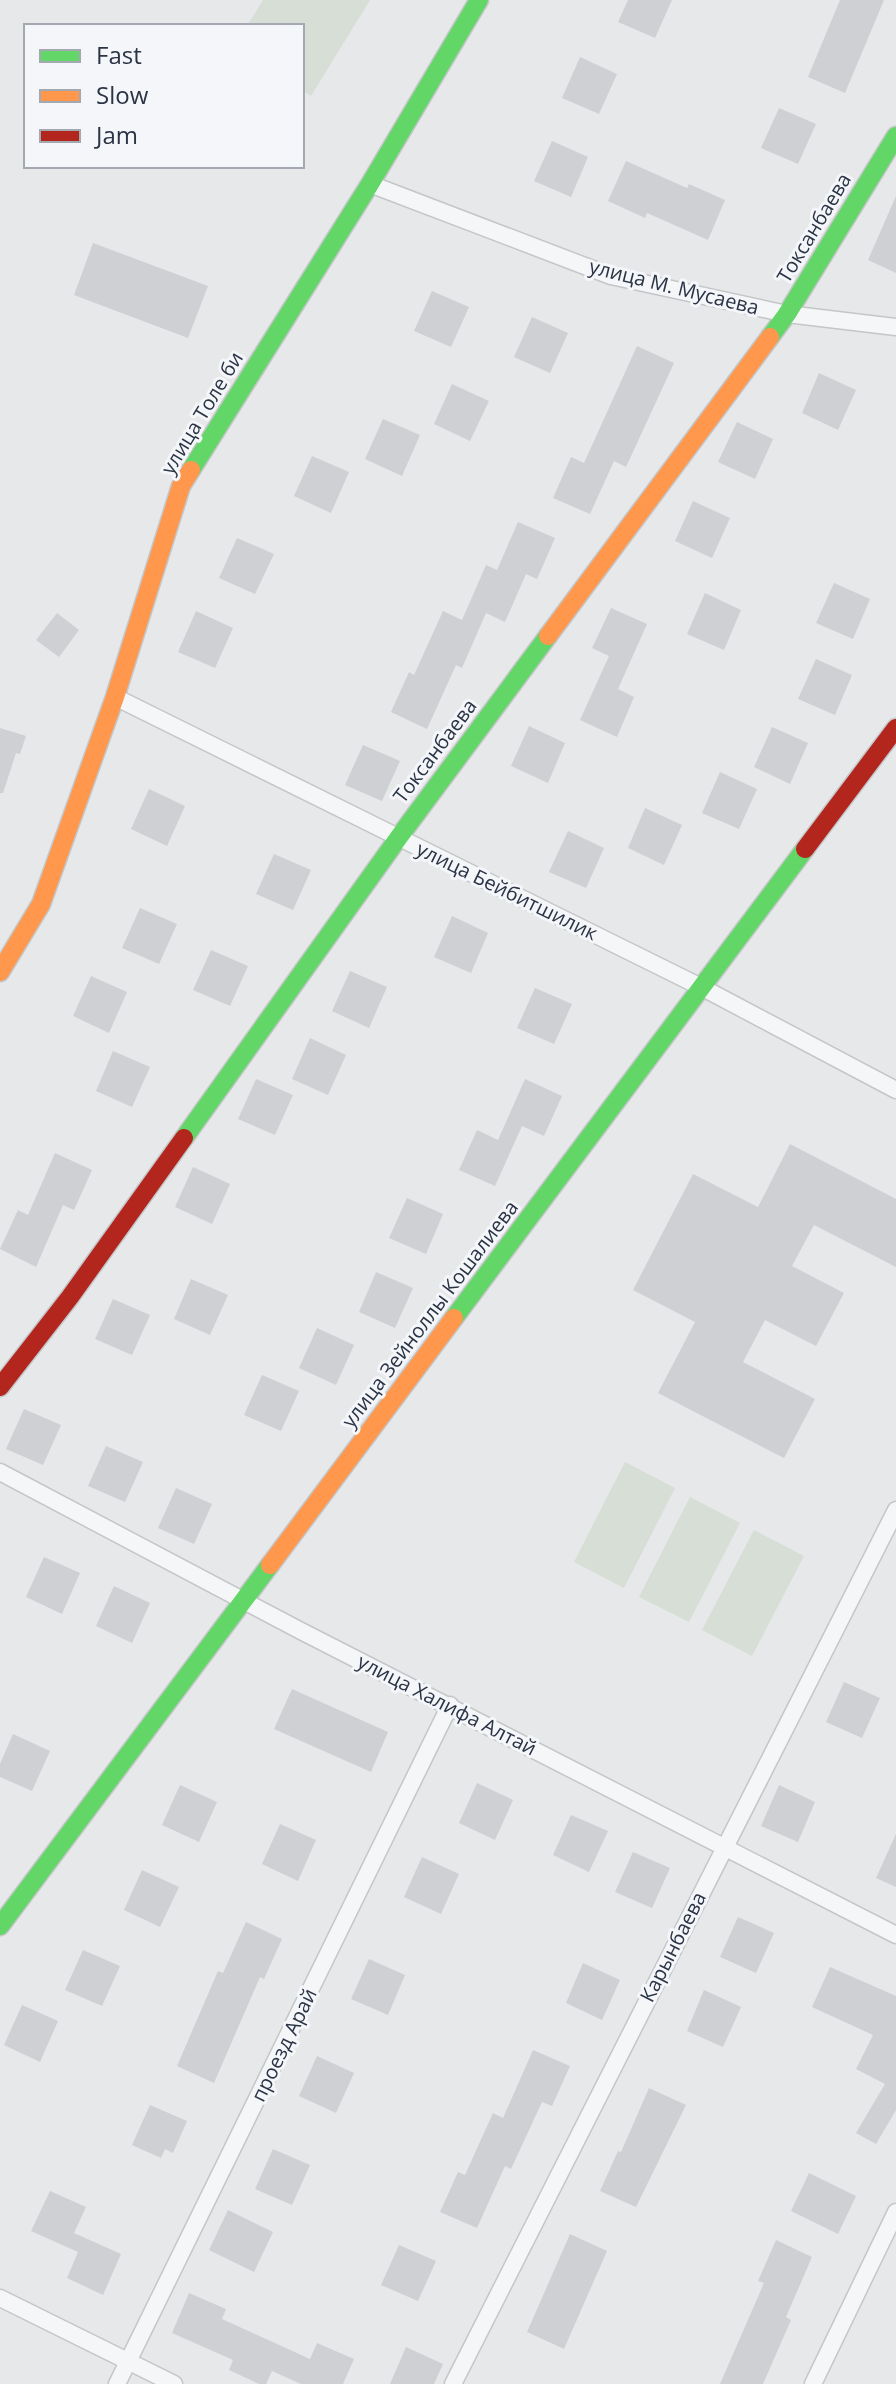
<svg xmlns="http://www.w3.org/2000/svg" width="896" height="2384" font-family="'Open Sans',sans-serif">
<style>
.green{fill:#d6ded6}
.building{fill:#ced0d3}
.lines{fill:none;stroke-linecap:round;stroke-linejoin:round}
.street-casing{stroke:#c4c6c8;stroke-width:19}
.fast-casing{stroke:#c4c6c8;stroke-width:21}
.slow-casing{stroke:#c4c6c8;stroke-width:21}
.jam-casing{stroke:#c4c6c8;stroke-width:21}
.street{stroke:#f5f6f7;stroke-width:16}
.fast{stroke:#63d668;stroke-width:18}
.slow{stroke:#ff974d;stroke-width:18}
.jam{stroke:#b3261e;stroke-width:18}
.labels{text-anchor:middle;stroke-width:6;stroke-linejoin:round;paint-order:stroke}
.street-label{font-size:20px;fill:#2b3445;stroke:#f4f6f9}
</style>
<rect width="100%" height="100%" fill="#e6e8ea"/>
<!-- green -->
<g class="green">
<polygon points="263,0 370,0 311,96 302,90 302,26 247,26"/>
<polygon points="625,1462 675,1488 624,1588 574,1562"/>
<polygon points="690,1497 740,1523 689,1622 639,1597"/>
<polygon points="754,1530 804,1556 752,1656 702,1630"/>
</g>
<!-- building -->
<g class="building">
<polygon points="628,0 672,0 655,38 618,22"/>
<polygon points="840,0 884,0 845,93 808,77"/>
<polygon points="580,57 617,74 599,114 562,98"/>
<polygon points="779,108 816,124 798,164 761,148"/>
<polygon points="552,141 588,157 571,197 534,181"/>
<polygon points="626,161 687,188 689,184 725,200 708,240 647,213 645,218 608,201"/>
<polygon points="896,196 896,273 868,260"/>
<polygon points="93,243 208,286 188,338 74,295"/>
<polygon points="432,291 469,307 451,347 414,331"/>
<polygon points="532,317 568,333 550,373 514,357"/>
<polygon points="637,346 674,363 626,467 614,461 590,514 553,498 571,457 584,463"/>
<polygon points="819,373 856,390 838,430 802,413"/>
<polygon points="452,384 489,401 470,441 434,424"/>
<polygon points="383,419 420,435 402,476 365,459"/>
<polygon points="737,422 773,439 755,479 718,462"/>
<polygon points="312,456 349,472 331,513 294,496"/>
<polygon points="693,501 730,518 712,558 675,541"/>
<polygon points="518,522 555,538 537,579 526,574 505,622 486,613 462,668 456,665 427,729 391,712 409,672 414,675 443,611 462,620 486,565 497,570"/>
<polygon points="237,538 274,554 255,594 219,578"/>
<polygon points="834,583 870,599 853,639 816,623"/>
<polygon points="705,593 741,610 724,650 687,634"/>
<polygon points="611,608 647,624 618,689 634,697 617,737 580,720 609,656 592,648"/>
<polygon points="196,611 233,628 215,668 178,652"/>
<polygon points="57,613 79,630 59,657 36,640"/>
<polygon points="816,659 852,675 835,715 798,699"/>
<polygon points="529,726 565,743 548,783 511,766"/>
<polygon points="772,727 808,743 790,784 754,767"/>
<polygon points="0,728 26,736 20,754 16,753 3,793 0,793"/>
<polygon points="363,745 400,761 382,801 345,785"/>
<polygon points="720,772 757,789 739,829 702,813"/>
<polygon points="149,789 185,806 167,846 131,829"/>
<polygon points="645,808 682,825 664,865 628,848"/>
<polygon points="568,831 604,848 586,888 549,872"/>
<polygon points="274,854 311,870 293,910 256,894"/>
<polygon points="140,908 177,924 159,964 122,948"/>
<polygon points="452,916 488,933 471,973 434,957"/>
<polygon points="211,950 248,966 230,1006 193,990"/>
<polygon points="350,971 387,987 369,1028 332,1011"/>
<polygon points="91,976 127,992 109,1033 73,1016"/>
<polygon points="535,988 572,1004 554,1044 517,1028"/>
<polygon points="310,1038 346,1055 328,1095 292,1079"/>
<polygon points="113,1051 150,1067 132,1107 96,1091"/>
<polygon points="256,1079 293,1095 275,1135 238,1119"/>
<polygon points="525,1079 562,1096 544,1136 522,1126 495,1186 459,1170 477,1130 498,1140"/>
<polygon points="790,1144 896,1199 896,1267 814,1225 792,1266 844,1293 816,1346 765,1320 743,1362 815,1399 784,1458 658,1393 695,1322 633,1290 693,1174 758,1207"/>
<polygon points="55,1153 92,1170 74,1210 63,1205 36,1267 0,1249 18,1210 28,1215"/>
<polygon points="193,1167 230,1184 212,1224 175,1207"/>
<polygon points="407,1198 443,1214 426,1254 389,1238"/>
<polygon points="376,1272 413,1288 395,1328 359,1312"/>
<polygon points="191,1279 228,1295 210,1335 174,1319"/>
<polygon points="113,1299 150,1315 132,1355 95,1339"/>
<polygon points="317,1328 354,1345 336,1385 299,1368"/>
<polygon points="262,1375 299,1391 281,1431 244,1415"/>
<polygon points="24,1409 61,1425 43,1465 6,1449"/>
<polygon points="106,1446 143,1462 125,1502 88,1486"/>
<polygon points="176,1488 212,1504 194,1544 158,1528"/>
<polygon points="44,1557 80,1573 62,1614 26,1597"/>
<polygon points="114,1586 150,1603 132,1643 96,1626"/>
<polygon points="844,1682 880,1698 862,1738 826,1722"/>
<polygon points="292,1689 388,1732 371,1772 274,1729"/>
<polygon points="13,1734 50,1751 32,1791 0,1777 0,1764"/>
<polygon points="477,1783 513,1800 495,1840 459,1823"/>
<polygon points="180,1785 217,1802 199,1842 162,1825"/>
<polygon points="779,1785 815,1802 798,1842 761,1826"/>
<polygon points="571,1815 608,1831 589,1872 553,1855"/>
<polygon points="280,1824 316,1840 298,1881 262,1864"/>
<polygon points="896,1834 896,1887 876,1878"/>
<polygon points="633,1852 670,1868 652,1908 615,1892"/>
<polygon points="422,1857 459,1874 441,1914 404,1897"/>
<polygon points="142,1870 179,1887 160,1927 124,1910"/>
<polygon points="738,1917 774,1933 756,1973 720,1957"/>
<polygon points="246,1922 282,1939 264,1979 260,1977 214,2083 177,2066 218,1971 223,1973"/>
<polygon points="83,1950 120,1966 102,2006 65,1990"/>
<polygon points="369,1959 405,1975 388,2015 351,1999"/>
<polygon points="583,1963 620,1980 602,2020 566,2003"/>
<polygon points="830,1967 896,1996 896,2110 876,2144 856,2133 885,2084 856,2069 873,2035 812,2007"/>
<polygon points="704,1990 741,2007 723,2047 687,2031"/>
<polygon points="22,2005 58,2021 40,2062 4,2045"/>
<polygon points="533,2050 570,2066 552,2106 542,2102 511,2169 505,2166 477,2228 440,2212 458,2172 465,2175 493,2113 503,2118"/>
<polygon points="317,2056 354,2073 336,2113 299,2096"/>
<polygon points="649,2088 686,2105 636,2207 600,2191 618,2151 621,2152"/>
<polygon points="150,2105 187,2121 173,2153 165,2149 161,2158 132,2145"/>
<polygon points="273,2149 310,2165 292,2205 255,2189"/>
<polygon points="809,2173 856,2196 838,2234 791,2211"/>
<polygon points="50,2191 86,2207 74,2233 121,2254 103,2295 67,2278 78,2252 31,2231"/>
<polygon points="228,2210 273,2232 254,2272 209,2250"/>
<polygon points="570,2234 607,2251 564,2349 527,2332"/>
<polygon points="776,2240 812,2257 786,2317 791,2320 763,2384 720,2384 764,2283 758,2281"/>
<polygon points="399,2245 436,2261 418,2301 381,2285"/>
<polygon points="189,2293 226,2309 222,2319 310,2359 317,2343 354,2359 343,2384 301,2384 272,2371 266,2384 259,2384 229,2370 233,2360 172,2333"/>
<polygon points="406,2347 443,2364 434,2384 390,2384"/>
</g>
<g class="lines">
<defs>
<g id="street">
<polyline points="370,184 611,276 787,314 896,327"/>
<polyline points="115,697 703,988 896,1090"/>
<polyline points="0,1472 301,1631 896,1935"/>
<polyline points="0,2298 174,2384"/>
<polyline points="117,2384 450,1705"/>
<polyline points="453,2384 896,1510"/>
<polyline points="813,2384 896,2212"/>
</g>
<g id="fast">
<polyline points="770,337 787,314 896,136"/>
<polyline points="191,470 370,184 479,0"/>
<polyline points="184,1138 399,837 548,636"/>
<polyline points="454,1318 805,849"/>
<polyline points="0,1926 270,1565"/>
</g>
<g id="slow">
<polyline points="548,636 770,337"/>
<polyline points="0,972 41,904 115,697 181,486 191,470"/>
<polyline points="270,1565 454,1318"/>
</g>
<g id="jam">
<polyline points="805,849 896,728"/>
<polyline points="0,1387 70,1297 184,1138"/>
</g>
</defs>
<!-- street casing -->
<use href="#street" class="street-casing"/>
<!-- fast casing -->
<use href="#fast" class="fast-casing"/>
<!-- slow casing -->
<use href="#slow" class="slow-casing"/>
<!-- jam casing -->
<use href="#jam" class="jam-casing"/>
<!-- street -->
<use href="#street" class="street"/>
<!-- fast -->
<use href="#fast" class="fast"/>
<!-- slow -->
<use href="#slow" class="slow"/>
<!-- jam -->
<use href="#jam" class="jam"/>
</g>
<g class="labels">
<!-- street labels -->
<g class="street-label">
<text transform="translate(814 228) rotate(-59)" y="7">Токсанбаева</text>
<text transform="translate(674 287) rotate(14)" y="7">улица М. Мусаева</text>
<text transform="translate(202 413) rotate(-59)" y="7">улица Толе би</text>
<text transform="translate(435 751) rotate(-53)" y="7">Токсанбаева</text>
<text transform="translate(507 891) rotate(26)" y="7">улица Бейбитшилик</text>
<text transform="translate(430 1314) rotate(-53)" y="7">улица Зейноллы Кошалиева</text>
<text transform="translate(447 1705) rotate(27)" y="7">улица Халифа Алтай</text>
<text transform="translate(673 1947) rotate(-63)" y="7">Карынбаева</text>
<text transform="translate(284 2045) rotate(-64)" y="7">проезд Арай</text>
</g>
</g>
<!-- legend -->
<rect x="24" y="24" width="280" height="144" fill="#f4f6f9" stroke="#a4a8b1" stroke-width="2"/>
<rect x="40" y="50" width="40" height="12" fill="#63d668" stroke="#a4a8b1" stroke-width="2"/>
<text x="96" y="64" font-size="24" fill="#2b3445">Fast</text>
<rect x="40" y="90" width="40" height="12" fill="#ff974d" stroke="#a4a8b1" stroke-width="2"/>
<text x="96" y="104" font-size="24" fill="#2b3445">Slow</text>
<rect x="40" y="130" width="40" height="12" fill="#b3261e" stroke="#a4a8b1" stroke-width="2"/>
<text x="96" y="144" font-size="24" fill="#2b3445">Jam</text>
</svg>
